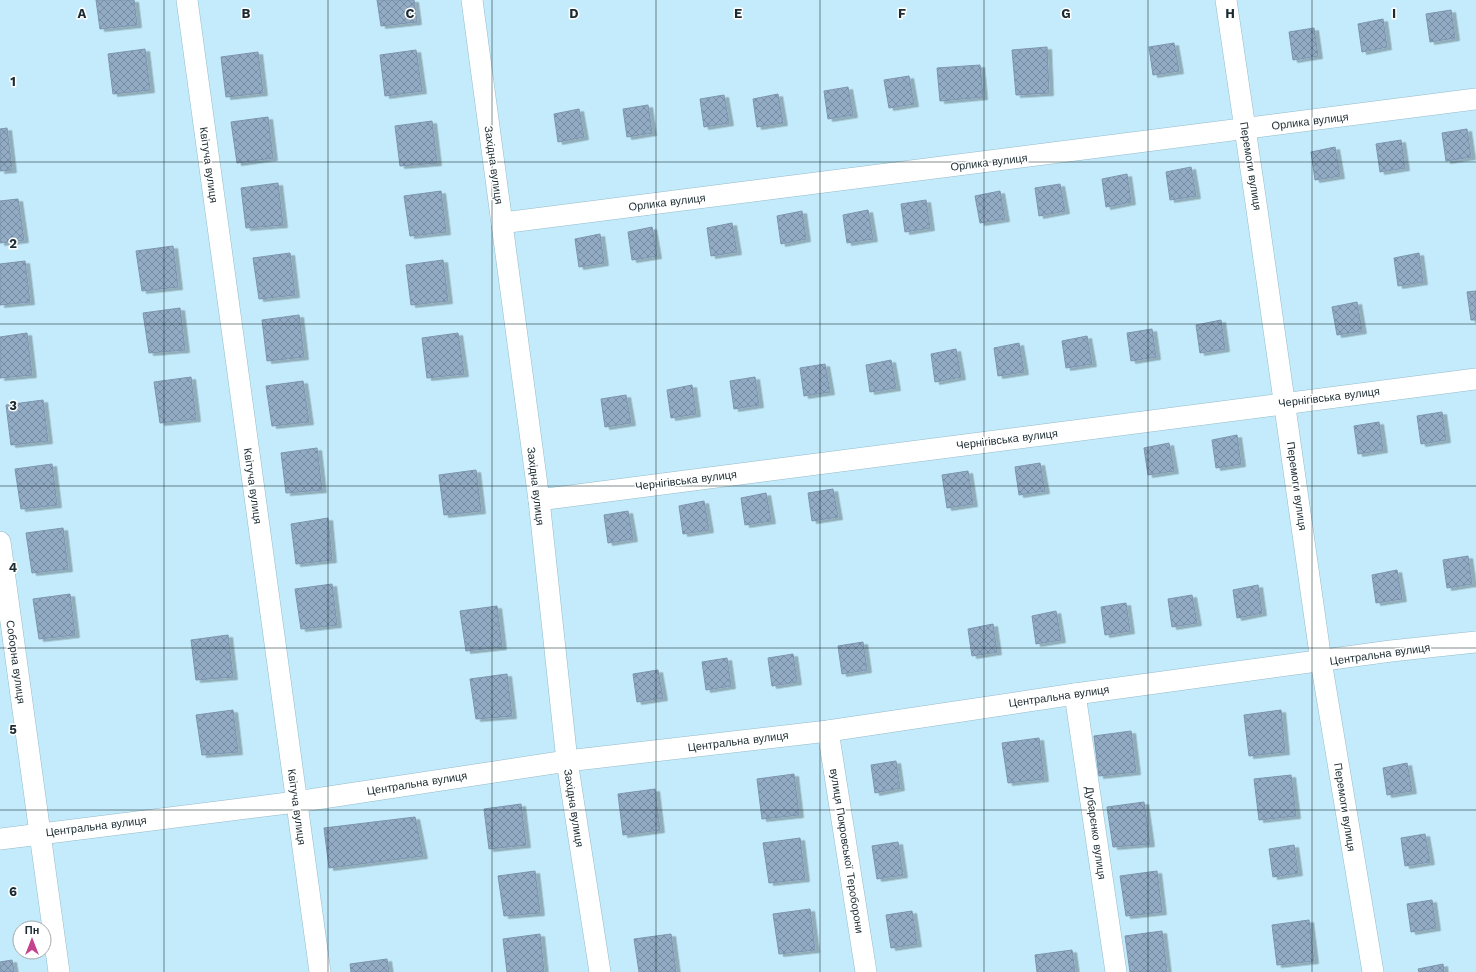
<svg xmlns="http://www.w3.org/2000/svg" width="1476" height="972" font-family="'Work Sans',sans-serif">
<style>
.building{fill:url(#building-cross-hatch);stroke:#7d95ae;filter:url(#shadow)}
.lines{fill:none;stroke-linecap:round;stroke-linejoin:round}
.street-casing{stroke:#94bbca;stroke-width:22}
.street{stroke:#fff;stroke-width:21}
.grid{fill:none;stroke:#1b2b31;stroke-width:1;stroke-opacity:0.55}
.labels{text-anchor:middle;stroke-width:3;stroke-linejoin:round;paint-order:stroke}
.street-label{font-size:11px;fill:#1b2b31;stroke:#fff}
.grid-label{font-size:13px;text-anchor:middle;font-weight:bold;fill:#1b2b31;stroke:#fff;stroke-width:3;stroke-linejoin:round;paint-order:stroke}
</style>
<defs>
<pattern id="building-cross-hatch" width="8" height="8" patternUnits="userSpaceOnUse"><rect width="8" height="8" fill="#93acc6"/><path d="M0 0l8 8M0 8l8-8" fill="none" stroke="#778ca1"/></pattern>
<filter id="shadow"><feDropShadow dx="4.5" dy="2.5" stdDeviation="0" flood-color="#0004"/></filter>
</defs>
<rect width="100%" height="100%" fill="#c3ebfb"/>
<!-- building -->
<g class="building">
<polygon points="96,0 134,0 137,25 100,29"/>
<polygon points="377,0 414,0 417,22 381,26"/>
<polygon points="1451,10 1455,38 1430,42 1426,14"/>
<polygon points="1383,19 1387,47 1362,52 1358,24"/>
<polygon points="1314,28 1318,56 1293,60 1289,32"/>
<polygon points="1174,43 1179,71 1153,75 1149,47"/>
<polygon points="1047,47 1049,93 1016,95 1012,50"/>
<polygon points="145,49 150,90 113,94 108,54"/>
<polygon points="416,50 422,91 385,96 380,55"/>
<polygon points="258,52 263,93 226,97 221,57"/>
<polygon points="980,65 983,97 940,101 937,68"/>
<polygon points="909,76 914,104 889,108 884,80"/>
<polygon points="848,87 853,115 828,119 824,91"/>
<polygon points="778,94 783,123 757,127 753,99"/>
<polygon points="724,95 729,123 704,127 700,99"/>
<polygon points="648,105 652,133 627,137 623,109"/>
<polygon points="579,109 584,137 558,142 554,114"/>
<polygon points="268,117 273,158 237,163 231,122"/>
<polygon points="432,121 437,163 400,166 395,126"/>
<polygon points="7,128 12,170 0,171 0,129"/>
<polygon points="1467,129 1471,157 1446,161 1442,133"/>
<polygon points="1401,140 1405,168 1380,172 1376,144"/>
<polygon points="1335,147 1340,176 1315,180 1311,152"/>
<polygon points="1191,167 1196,196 1170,200 1166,172"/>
<polygon points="1127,174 1131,202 1106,207 1102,179"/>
<polygon points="278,183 283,225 246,228 241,188"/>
<polygon points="1060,184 1065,211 1039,216 1035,188"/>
<polygon points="441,191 446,232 410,236 404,196"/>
<polygon points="1000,191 1005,219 980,223 975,196"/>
<polygon points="18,199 24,240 0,243 0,201"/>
<polygon points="926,200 930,228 905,232 901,204"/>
<polygon points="868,210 873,239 847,243 843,215"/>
<polygon points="802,211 806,239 781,244 777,216"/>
<polygon points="732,223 737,252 711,256 707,228"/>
<polygon points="652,227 657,256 632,260 628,232"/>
<polygon points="600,234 604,263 579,267 575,239"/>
<polygon points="173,246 178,287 142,291 136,251"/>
<polygon points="290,253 295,295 259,299 253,258"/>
<polygon points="1419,253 1423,282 1398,286 1394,258"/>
<polygon points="443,260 448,301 411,305 406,265"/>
<polygon points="25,261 30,302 0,305 0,264"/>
<polygon points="1476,291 1476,320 1471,320 1467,292"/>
<polygon points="1357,302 1362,331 1337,335 1332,307"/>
<polygon points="180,308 185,350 149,353 143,313"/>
<polygon points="299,315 304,357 267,361 262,320"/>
<polygon points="1221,320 1225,349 1200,353 1196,325"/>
<polygon points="1152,329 1156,357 1131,361 1127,333"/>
<polygon points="27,333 32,375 0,378 0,337"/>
<polygon points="458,333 464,374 427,378 422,338"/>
<polygon points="1087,336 1092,364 1066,368 1062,341"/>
<polygon points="1019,343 1024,372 998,376 994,348"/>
<polygon points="956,349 961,377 935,382 931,354"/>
<polygon points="891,360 896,388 870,392 866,365"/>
<polygon points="825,364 830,392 804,396 800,368"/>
<polygon points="191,377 196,419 160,423 154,382"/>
<polygon points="755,377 759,405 734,409 730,381"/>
<polygon points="303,381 309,422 272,426 266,386"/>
<polygon points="692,385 696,414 671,418 667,390"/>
<polygon points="626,395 631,423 605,427 601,399"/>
<polygon points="43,400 48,441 11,445 6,405"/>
<polygon points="1442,412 1446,440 1421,444 1417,416"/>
<polygon points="1379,422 1383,450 1358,454 1354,426"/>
<polygon points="1237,435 1241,464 1216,468 1212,440"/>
<polygon points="1169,443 1174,471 1148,475 1144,448"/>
<polygon points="317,448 322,490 286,493 281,453"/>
<polygon points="1040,463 1045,491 1019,495 1015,467"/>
<polygon points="52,464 57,505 21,509 15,469"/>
<polygon points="476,470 481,511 444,515 439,475"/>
<polygon points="968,471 973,504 947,508 942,475"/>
<polygon points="833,489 838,517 812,521 808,493"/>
<polygon points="766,493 771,521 745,525 741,498"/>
<polygon points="704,501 709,530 683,534 679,506"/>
<polygon points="628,511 633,539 608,543 604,515"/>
<polygon points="328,518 332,560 296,564 291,524"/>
<polygon points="63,528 68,569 32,573 26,533"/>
<polygon points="1468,556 1472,584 1447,588 1443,560"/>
<polygon points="1397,570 1402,599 1376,603 1372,575"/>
<polygon points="332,584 337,625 301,629 295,589"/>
<polygon points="1258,585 1262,613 1237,618 1233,590"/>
<polygon points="70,594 75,635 39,639 33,599"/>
<polygon points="1192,595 1197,623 1172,627 1168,599"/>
<polygon points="1126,603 1130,631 1105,635 1101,607"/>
<polygon points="497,606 502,647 466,651 460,611"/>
<polygon points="1056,611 1061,640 1036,644 1032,616"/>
<polygon points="993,624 997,652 972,656 968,629"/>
<polygon points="228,635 233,677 196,680 191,640"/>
<polygon points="863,642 867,670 842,674 838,646"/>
<polygon points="793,654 797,682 772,686 768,658"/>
<polygon points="727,658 731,686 706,690 702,662"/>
<polygon points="658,670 663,698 637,702 633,674"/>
<polygon points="507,674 512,716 476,719 470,679"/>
<polygon points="233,710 238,752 202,755 196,715"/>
<polygon points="1281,710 1285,752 1249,756 1244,715"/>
<polygon points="1131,731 1136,772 1099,776 1094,736"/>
<polygon points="1039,738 1044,779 1008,783 1002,743"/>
<polygon points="896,761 900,788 875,793 871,765"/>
<polygon points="1407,763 1412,791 1387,795 1383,768"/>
<polygon points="794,774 799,815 762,819 757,779"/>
<polygon points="1291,775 1296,816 1259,820 1254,779"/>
<polygon points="655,789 660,830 623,835 618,794"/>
<polygon points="1144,802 1150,844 1113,847 1107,807"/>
<polygon points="521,804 526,845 489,849 484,809"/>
<polygon points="415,817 423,856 329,868 324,828"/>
<polygon points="1425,834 1430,862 1405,866 1401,838"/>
<polygon points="800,838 805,879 769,883 763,843"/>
<polygon points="898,842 903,875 877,879 872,846"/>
<polygon points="1294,845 1298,873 1273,877 1269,849"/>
<polygon points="535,871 540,913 504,916 498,876"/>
<polygon points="1157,871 1162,912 1126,916 1120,876"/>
<polygon points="1432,900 1436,928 1411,932 1407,904"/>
<polygon points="810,909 815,950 779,954 773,914"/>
<polygon points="912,911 917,944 891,948 886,915"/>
<polygon points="1309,920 1314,961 1277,965 1272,925"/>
<polygon points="1162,931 1167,972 1130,972 1125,936"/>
<polygon points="540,934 544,972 507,972 503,939"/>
<polygon points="671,934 676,972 639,972 634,939"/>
<polygon points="1072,950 1075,972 1037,972 1035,955"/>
<polygon points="387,959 389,972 351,972 350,964"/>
<polygon points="12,960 14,972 0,972 0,962"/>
<polygon points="1443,964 1444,972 1419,972 1418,969"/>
</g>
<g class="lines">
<defs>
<g id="street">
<polyline points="187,0 320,972"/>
<polyline points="472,0 539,500 567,761 600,972"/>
<polyline points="1226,0 1256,203 1321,661 1373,972"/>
<polyline points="502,223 1476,99"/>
<polyline points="539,500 1476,379"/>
<polyline points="0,542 59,972"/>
<polyline points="1075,694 1116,972"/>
<polyline points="828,731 866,972"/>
<polyline points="0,839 296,802 567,761 828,731 1075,694 1391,651 1476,642"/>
</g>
</defs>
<!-- street casing -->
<use href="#street" class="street-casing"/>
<!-- street -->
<use href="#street" class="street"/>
</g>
<!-- grid -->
<path class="grid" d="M164 0V972M328 0V972M492 0V972M656 0V972M820 0V972M984 0V972M1148 0V972M1312 0V972M0 162H1476M0 324H1476M0 486H1476M0 648H1476M0 810H1476"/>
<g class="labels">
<!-- street labels -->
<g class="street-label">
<text transform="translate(1310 121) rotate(-7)" y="4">Орлика вулиця</text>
<text transform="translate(989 162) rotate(-7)" y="4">Орлика вулиця</text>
<text transform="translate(209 165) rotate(82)" y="4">Квітуча вулиця</text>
<text transform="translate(494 165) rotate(82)" y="4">Західна вулиця</text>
<text transform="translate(1251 166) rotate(81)" y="4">Перемоги вулиця</text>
<text transform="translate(667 202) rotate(-7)" y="4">Орлика вулиця</text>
<text transform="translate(1329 397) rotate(-7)" y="4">Чернігівська вулиця</text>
<text transform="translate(1007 439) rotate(-7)" y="4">Чернігівська вулиця</text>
<text transform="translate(686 480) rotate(-7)" y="4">Чернігівська вулиця</text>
<text transform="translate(253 486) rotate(82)" y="4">Квітуча вулиця</text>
<text transform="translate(536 486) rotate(83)" y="4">Західна вулиця</text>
<text transform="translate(1297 486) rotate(82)" y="4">Перемоги вулиця</text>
<text transform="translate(1380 654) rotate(-8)" y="4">Центральна вулиця</text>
<text transform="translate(16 662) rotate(82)" y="4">Соборна вулиця</text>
<text transform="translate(1059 696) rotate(-8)" y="4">Центральна вулиця</text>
<text transform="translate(738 741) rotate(-7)" y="4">Центральна вулиця</text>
<text transform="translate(417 783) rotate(-9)" y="4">Центральна вулиця</text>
<text transform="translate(297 807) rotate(82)" y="4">Квітуча вулиця</text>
<text transform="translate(1345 807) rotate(81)" y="4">Перемоги вулиця</text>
<text transform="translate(574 808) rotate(81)" y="4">Західна вулиця</text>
<text transform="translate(96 826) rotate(-7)" y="4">Центральна вулиця</text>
<text transform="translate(1096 833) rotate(82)" y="4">Дубарєнко вулиця</text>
<text transform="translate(847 851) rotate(81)" y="4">вулиця Покровської Тероборони</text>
</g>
</g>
<g class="grid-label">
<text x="82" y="18">A</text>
<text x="246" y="18">B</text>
<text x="410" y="18">C</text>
<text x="574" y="18">D</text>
<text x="738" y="18">E</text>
<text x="902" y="18">F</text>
<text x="1066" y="18">G</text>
<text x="1230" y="18">H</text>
<text x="1394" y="18">I</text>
<text x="13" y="86">1</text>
<text x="13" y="248">2</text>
<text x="13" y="410">3</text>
<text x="13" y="572">4</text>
<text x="13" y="734">5</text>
<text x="13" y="896">6</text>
</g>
<!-- north arrow -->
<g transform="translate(32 940)"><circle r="19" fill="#ffffff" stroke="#a4aaad"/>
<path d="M0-3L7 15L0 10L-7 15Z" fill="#c5438c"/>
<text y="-6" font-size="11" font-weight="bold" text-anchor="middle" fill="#1b2b31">Пн</text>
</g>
</svg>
